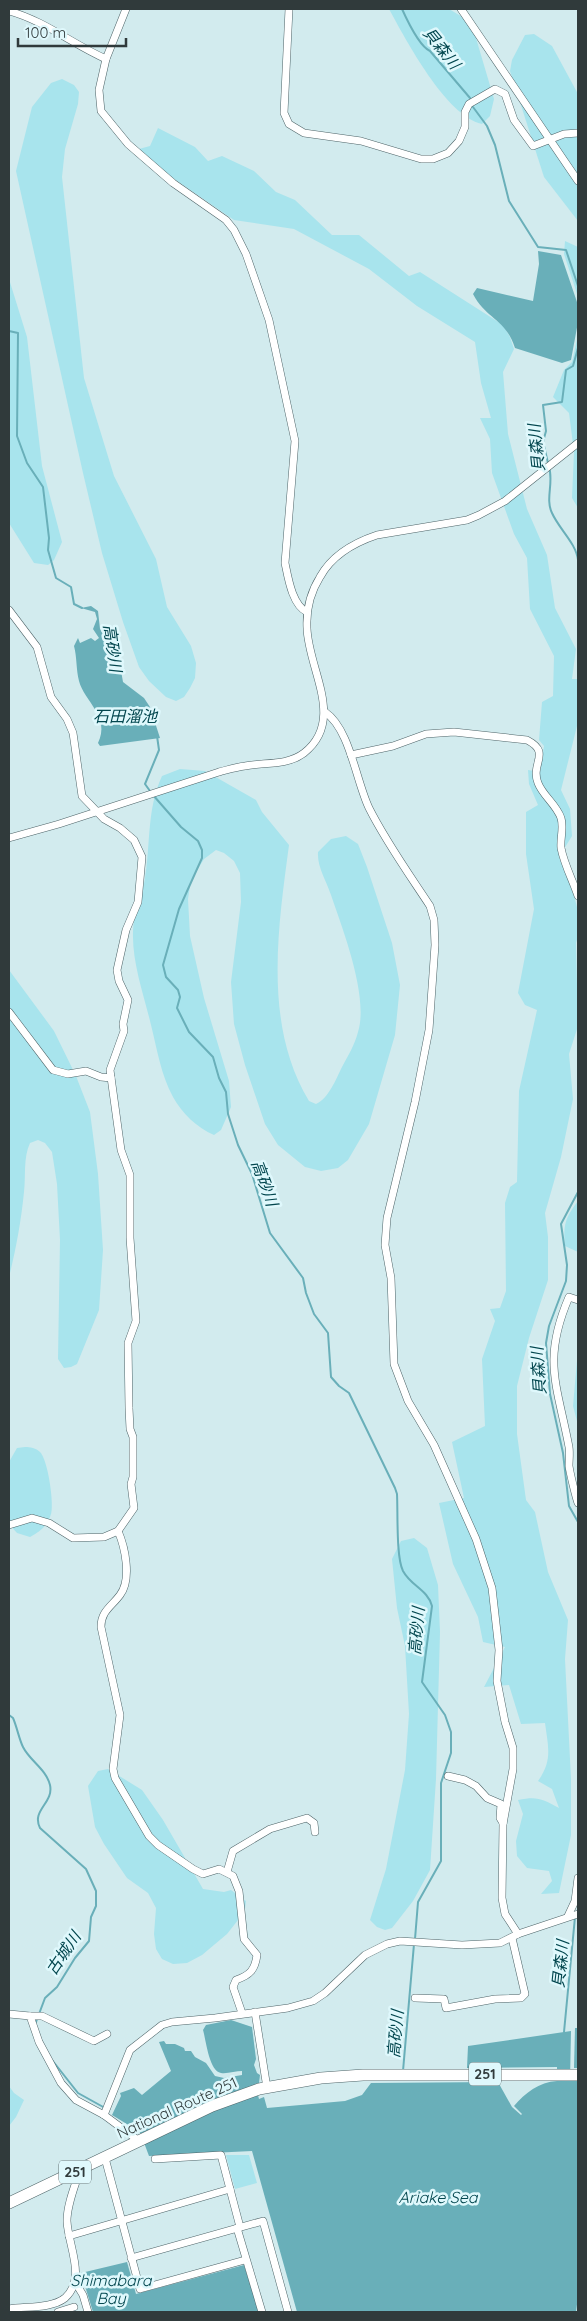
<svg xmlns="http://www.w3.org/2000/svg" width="587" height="2321" font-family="Quicksand,'Noto Sans JP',sans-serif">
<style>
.green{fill:#a8e4ed}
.water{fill:#69afb9}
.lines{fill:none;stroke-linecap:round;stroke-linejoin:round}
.stream{stroke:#69afb9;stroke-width:2}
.minor-casing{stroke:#4e6468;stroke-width:8}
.trunk-casing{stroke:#4e6468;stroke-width:12}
.minor{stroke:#fff;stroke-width:7}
.trunk{stroke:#fff;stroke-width:11}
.labels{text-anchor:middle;stroke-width:5;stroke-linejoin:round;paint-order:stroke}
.shield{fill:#dff8fc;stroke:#647375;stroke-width:1}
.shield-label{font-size:14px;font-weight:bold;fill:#303a3b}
.street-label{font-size:15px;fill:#303a3b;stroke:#dff8fc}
.water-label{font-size:16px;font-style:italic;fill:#02464e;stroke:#dff8fc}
</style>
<rect width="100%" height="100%" fill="#d2ebee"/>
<!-- green -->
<g class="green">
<path d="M389 9H449L464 18 473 28 494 99 490 116 482 124C446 116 406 40 389 9Z"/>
<polygon points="534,34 552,46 578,94 578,221 544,177 510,71 512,60 525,35"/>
<polygon points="62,79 74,85 79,92 78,104 65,149 62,177 84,378 114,476 156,559 167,607 191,646 196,663 195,678 190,688 184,697 176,701 166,697 149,681 139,667 123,622 102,553 83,473 16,171 32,107 51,83"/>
<path d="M158 128 195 147 208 161 222 156 254 171 276 192 295 200 332 235H359L409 276 420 272 503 325 510 337 514 349 503 372 508 434 527 509 547 555 555 608 576 649 572 679H578V722L561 790 570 809 572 836 559 857C569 884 586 914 576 943L578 1026 569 1054 573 1099 561 1157 545 1213 548 1237V1280L529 1338 517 1386V1434L526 1500 535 1512 548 1572 568 1620 565 1659 571 1779V1835L559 1893 541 1894 552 1881 549 1871 527 1868 517 1856 516 1841 523 1814 518 1800C538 1796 542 1799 559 1808L552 1789 538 1781C553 1760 548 1746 545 1723L521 1724 509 1685 484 1687 505 1647 483 1642 478 1617 453 1564 439 1503 464 1498 452 1442 485 1426 482 1359 495 1321 490 1309 500 1308 506 1291 505 1203 510 1187 517 1182 519 1091 537 1010 525 1005 518 993 534 909 526 854V812L538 805 529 784 528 770 540 772 544 746 539 740 542 702 553 696 554 656 530 609 527 558 514 534 492 473 490 439 480 418H491L481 383 475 342 417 306 369 269 294 229 234 220 170 176 139 149 150 146Z"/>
<polygon points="565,241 578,247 578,297 564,254"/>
<polygon points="9,279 27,337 42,466 62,542 54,560 48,565 34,563 9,523"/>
<polygon points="578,335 578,508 572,498 574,452 569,413 553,397 564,370 572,362"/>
<path d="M180 769 205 771 256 800 262 812 289 845C278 928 263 1025 309 1101L316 1104C329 1098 336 1079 342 1067 348 1056 355 1044 358 1032 369 997 343 930 331 895 326 880 317 867 318 852L331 839 346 836 358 844 367 867 392 943 400 985 395 1035 369 1124 348 1160 338 1168 321 1171 305 1167 278 1145 265 1124 245 1065 234 1024 231 982 241 902 240 873 234 861 224 853 216 850 204 859 191 880 188 899 190 936 204 998 229 1081 231 1107 221 1130 214 1135C197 1128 182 1113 173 1097 161 1075 157 1049 151 1025 144 995 132 963 133 932 133 915 141 900 144 884 151 848 146 810 162 776Z"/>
<path d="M9 970 54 1031 76 1076 90 1112 98 1174 103 1250 99 1310 77 1364 71 1367 64 1368 58 1359 60 1240 57 1184 52 1152 45 1143 38 1140 30 1143C23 1158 26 1176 24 1192 21 1222 16 1249 9 1277Z"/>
<path d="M578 1201V1252L565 1246C563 1225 565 1218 578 1201Z"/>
<polygon points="578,1349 578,1425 573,1406"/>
<path d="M25 1447C30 1447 36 1448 40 1452 48 1460 54 1503 51 1514 48 1525 40 1532 30 1537L17 1533 9 1524V1462L17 1448Z"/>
<polygon points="414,1538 427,1548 438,1585 440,1632 436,1779 430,1870 413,1901 392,1928 385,1930 377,1927 370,1920 386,1869 405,1770 409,1714 405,1646 397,1608 392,1559 401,1541"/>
<polygon points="108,1769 142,1790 163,1820 203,1889 224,1892 231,1890 246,1901 245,1909 238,1920 227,1934 202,1955 187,1963 173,1964 162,1959 156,1949 154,1934 156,1908 148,1893 127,1878 104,1844 95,1827 88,1786 98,1771"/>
<polygon points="9,2086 14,2093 24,2100 16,2117 9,2126"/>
<polygon points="226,2155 249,2155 257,2183 235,2189"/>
</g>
<!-- water -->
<g class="water">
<path d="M538 251 561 255 578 305V322L571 360 562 363 515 348C506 319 486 319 473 294L477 288 533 301 539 264Z"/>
<path d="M91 606 98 611 100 629 120 665 123 682 144 698 150 707 160 738 100 746 98 743C111 717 84 701 79 681 76 670 77 657 74 646L78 638 80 643 91 638 95 641 99 638 93 629 97 619 95 612 81 608Z"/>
<path d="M231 2020 252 2027 256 2059 254 2065 257 2073 260 2075 259 2083 255 2084 259 2099 264 2097 267 2108 345 2101 362 2095 371 2083 498 2082 512 2107 521 2115 522 2114 514 2106C525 2093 539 2082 557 2081V2067L467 2068 468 2046 571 2031 570 2081H578V2297L576 2312H297L252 2151 149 2156 140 2132 112 2115 121 2096 120 2093 134 2088 142 2095 171 2071 159 2042 164 2041 166 2044H175L184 2048 185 2051H191L195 2057 206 2063 215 2076 224 2078 242 2075V2071C236 2071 227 2074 221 2073 209 2071 206 2040 203 2030L206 2025Z"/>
<polygon points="575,2028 578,2028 578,2068 574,2068"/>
<polygon points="127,2262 136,2294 244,2265 259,2312 93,2312 81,2273"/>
</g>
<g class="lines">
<!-- stream -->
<g class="stream">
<path d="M402 9C407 20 419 46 430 51L470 98"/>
<polyline points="473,107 487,126 495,145 509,201 538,247 566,250 578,286"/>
<polyline points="9,331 18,333 17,436 27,463 43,487 49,538 48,550 56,578 71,587 74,604 82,608"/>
<polyline points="548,463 543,442 546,431 543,405 562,402 566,370 573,366 578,348"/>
<path d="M549 467C554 482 545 499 552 513 559 529 576 543 578 560"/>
<polyline points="150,791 145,784 159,750 157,736"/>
<path d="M153 795 181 827 198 841 202 850V858L179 909 163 965 166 977 178 990 180 997 177 1008 189 1032 213 1057 219 1078 226 1092 228 1114 238 1145 252 1174 270 1233 303 1278 306 1293 314 1314 328 1333 331 1377 339 1386 349 1393 395 1488 397 1494C398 1513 396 1557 403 1571 411 1586 428 1590 432 1606L422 1682 445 1715 451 1732V1753L441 1783V1861L418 1902 415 1939"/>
<polyline points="578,1192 561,1224 567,1265 566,1281 549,1326 546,1343 550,1394 563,1453 569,1506 578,1522"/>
<path d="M9 1715 13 1718C17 1727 19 1739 23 1747 30 1761 46 1769 50 1785 54 1803 31 1810 40 1828L86 1869 96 1891V1906L91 1917 89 1941 75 1958 57 1987 45 1998 36 2022"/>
<polyline points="564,2032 575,1917"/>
<polyline points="52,2060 78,2093 105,2108"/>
<polyline points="403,2071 414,1944"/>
</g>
<defs>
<g id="minor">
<path d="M126 9 106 59 99 90 101 111 128 144 173 183 226 220 234 230 246 254 269 320 295 441 285 563C288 577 292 605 307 612"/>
<polyline points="289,9 284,113 289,124 304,133 361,141 421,159 433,159 448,153 459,141 465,127 465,112 469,104 495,89 505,94 514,120 533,146 564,134 578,133"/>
<polyline points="461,9 578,181"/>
<path d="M9 11C45 21 72 44 106 59"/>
<polyline points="9,610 37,647 51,697 67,719 73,733 82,796 104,819 120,828 134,840 142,857 138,902 126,930 117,970 119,981 128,1000 123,1024 124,1031 110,1070 121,1150 130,1175 130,1238 136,1321 128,1343 129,1408 130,1429 133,1437 133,1477 131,1484 134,1508 118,1531 104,1537 73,1538 49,1523 32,1518 9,1525"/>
<path d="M325 712C350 729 356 781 369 808 386 842 409 874 430 906L434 920 435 945 429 1030 415 1102 387 1218 385 1245 391 1278 394 1364 408 1401 434 1445 476 1539 492 1588 499 1650 497 1681 505 1722 513 1748V1769L503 1824 502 1898 505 1914 518 1934"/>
<path d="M351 755 393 746 426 734 454 732 527 740C552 753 530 763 538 783 543 796 556 804 561 818 564 828 560 838 561 848 564 864 573 881 578 896"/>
<path d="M9 838 59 824 219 772C227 770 236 767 245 766 264 762 287 766 304 753 346 720 308 669 307 628 306 609 310 593 320 577 332 555 353 543 377 535L467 520 479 515 505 501 578 443"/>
<polyline points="9,1012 53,1070 68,1074 86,1071 101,1077 111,1078"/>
<path d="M578 1300 569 1297C542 1360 557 1384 569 1447 570 1453 569 1460 569 1466 570 1473 576 1498 578 1503"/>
<path d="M118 1531C125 1547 132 1579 120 1595 112 1606 101 1611 101 1627L120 1715 113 1769 115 1778 149 1836 158 1845 193 1869 203 1874 219 1869 233 1876 239 1891 244 1939 257 1955C255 1970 250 1975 236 1980L233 1987 242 2013"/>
<polyline points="448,1776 465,1780 476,1786 487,1798 501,1804 500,1818 503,1823"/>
<polyline points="227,1872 233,1851 270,1829 307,1818 314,1823 315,1832"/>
<polyline points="568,1916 575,1901 578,1878"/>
<polyline points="415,1998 444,1999 446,2008 495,1999 521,1998 525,1994 512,1938"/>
<polyline points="255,2012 267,2088"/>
<polyline points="9,2014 30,2016 39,2042 61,2083 76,2100 104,2115 139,2141"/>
<polyline points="30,2016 42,2016 94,2041 107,2034"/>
<polyline points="104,2115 130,2050 162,2025 172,2022 215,2018 288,2008 313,2001 325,1993 365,1955 387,1944 400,1941 462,1945 500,1943 518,1934 578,1914"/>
<polyline points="105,2158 140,2289 245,2260"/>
<polyline points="155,2159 221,2155 240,2227"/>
<polyline points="237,2228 262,2312"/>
<polyline points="69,2236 230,2189"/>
<polyline points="131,2258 263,2221 288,2312"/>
<polyline points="75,2282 83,2295 88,2312"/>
<path d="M9 2309C25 2306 51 2309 65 2298 87 2278 68 2246 67 2221 67 2204 75 2186 80 2170"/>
<polyline points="58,2312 74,2307"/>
</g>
<polyline id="trunk" points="9,2203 212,2106 259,2089 321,2078 363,2075 578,2075"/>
</defs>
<!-- minor casing -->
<use href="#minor" class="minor-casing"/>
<!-- trunk casing -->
<use href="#trunk" class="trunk-casing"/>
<!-- minor -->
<use href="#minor" class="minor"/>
<!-- trunk -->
<use href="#trunk" class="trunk"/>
</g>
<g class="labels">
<!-- shield labels -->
<g class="shield">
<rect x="469" y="2062.5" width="32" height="23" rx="4"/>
<rect x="59" y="2160.5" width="32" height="23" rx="4"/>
</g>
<g class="shield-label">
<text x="485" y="2079">251</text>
<text x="75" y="2177">251</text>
</g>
<!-- street labels -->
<g class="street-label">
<text transform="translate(177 2108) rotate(-24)" y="5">National Route 251</text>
</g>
<!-- water labels -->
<g class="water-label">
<text transform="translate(442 48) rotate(51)" y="6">貝森川</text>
<text transform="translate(536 448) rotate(-96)" y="6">貝森川</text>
<text transform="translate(113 648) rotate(82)" y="6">高砂川</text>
<text x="125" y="722">石田溜池</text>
<text transform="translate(265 1183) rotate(70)" y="6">高砂川</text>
<text transform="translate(538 1371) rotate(-94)" y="6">貝森川</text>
<text transform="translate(416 1631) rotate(-85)" y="6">高砂川</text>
<text transform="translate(63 1953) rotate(-56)" y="6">古城川</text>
<text transform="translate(560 1964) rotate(-84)" y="6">貝森川</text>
<text transform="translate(395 2034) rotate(-85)" y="6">高砂川</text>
<text x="438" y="2203">Ariake Sea</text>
<text x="111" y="2286">Shimabara<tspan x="111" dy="18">Bay</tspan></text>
</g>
</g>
<!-- border -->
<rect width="587" height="2321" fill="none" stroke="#303a3b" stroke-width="20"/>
<!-- scale -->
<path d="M18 38v8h108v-8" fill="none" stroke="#303a3b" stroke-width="2.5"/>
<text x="25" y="38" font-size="15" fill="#303a3b" stroke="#dff8fc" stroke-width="4" paint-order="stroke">100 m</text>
</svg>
